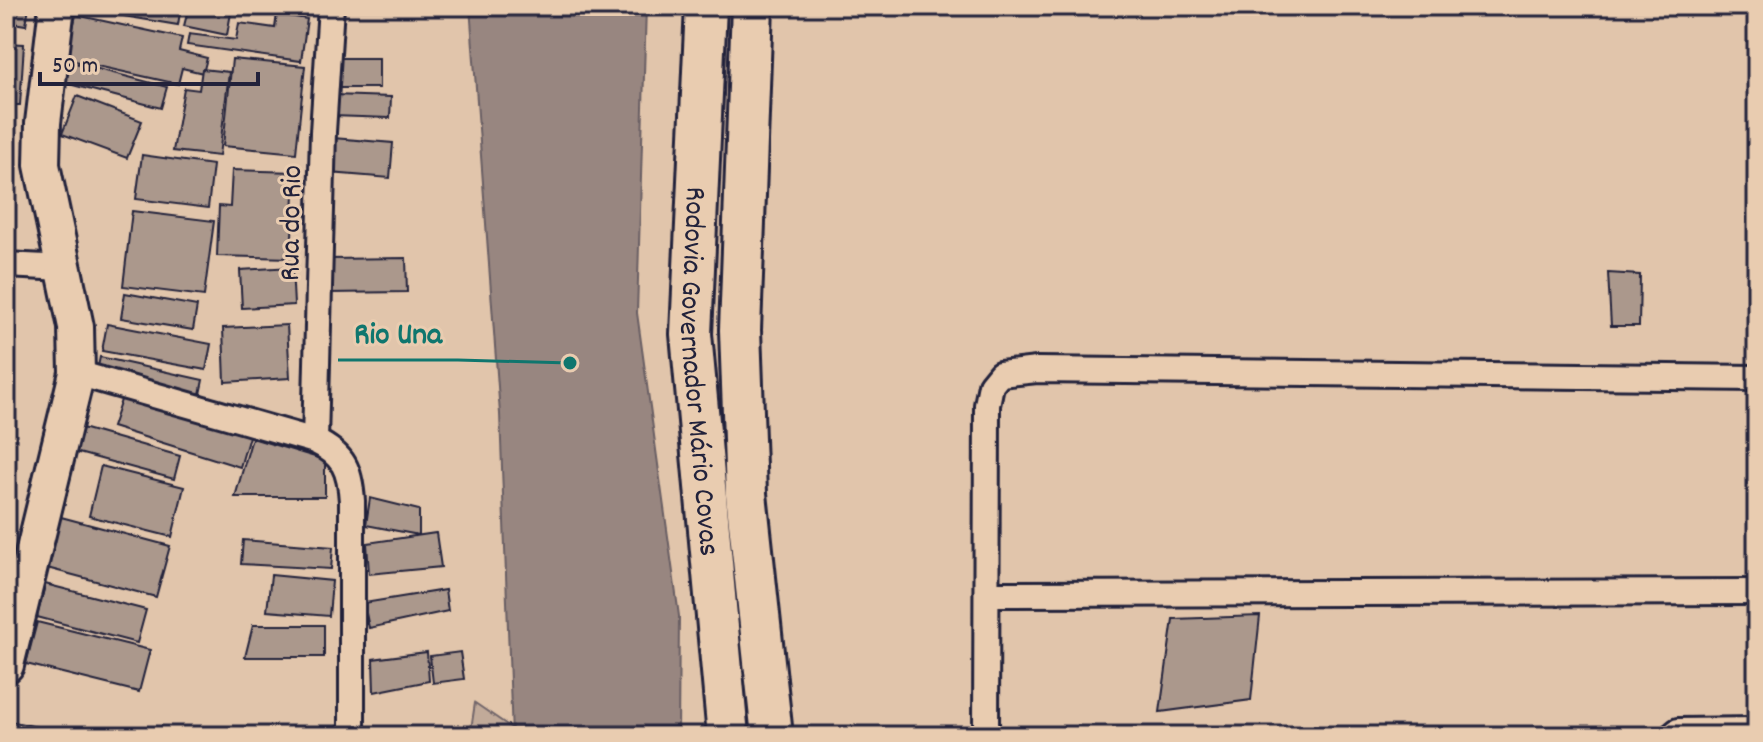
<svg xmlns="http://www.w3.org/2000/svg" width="1763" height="742" font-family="Dekko,sans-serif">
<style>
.green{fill:#c1aa99;stroke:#72666a;stroke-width:2}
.water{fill:#988680;stroke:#695e64;stroke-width:2}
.building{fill:#ab988c;stroke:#22223b;stroke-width:2}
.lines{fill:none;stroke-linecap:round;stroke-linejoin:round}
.minor-casing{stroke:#22223b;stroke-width:30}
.secondary-casing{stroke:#22223b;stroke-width:40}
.trunk-casing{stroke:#22223b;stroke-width:46}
.minor{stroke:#e9ccb0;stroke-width:24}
.secondary{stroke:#e9ccb0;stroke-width:34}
.trunk{stroke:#e9ccb0;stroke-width:40}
.labels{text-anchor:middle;stroke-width:6;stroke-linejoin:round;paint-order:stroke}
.street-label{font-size:30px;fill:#22223b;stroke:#e9ccb0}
.leader{fill:none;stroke:#0f766e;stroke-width:3}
.callout-dot{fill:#0f766e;stroke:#e9ccb0;stroke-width:3}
.callout-label{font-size:32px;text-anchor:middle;font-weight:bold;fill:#0f766e;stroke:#e9ccb0;stroke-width:6;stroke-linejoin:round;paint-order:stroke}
</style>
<rect width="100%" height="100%" fill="#e1c5ab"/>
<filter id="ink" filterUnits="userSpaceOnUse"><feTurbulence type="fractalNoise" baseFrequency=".0125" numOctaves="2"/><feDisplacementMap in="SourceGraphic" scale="16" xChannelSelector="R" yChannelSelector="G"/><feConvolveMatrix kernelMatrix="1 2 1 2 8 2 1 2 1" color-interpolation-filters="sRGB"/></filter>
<g filter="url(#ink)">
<!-- green -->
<polygon class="green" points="475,703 513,729 512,736 470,736"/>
<!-- water -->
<polygon class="water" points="470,6 646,6 637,313 679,616 678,736 512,736 500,414"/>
<!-- building -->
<g class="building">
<polygon points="6,6 29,6 26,25 6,22"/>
<polygon points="88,6 181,6 178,25 87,10"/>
<polygon points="189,6 232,7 227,35 184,26"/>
<polygon points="277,14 307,19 301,61 187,45 189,34 236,40 239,23 275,28"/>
<polygon points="76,15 182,38 179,51 207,58 203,73 182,68 178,84 66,59"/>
<polygon points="6,43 24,44 20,105 6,105"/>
<polygon points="337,58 379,58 379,88 336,88"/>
<polygon points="232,59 305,66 296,153 223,146"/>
<polygon points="71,62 167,87 161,108 65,83"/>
<polygon points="202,69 229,72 219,156 173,151 184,88 199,90"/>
<polygon points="333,95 391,97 390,118 332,116"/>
<polygon points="77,96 142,121 127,158 62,134"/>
<polygon points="333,138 393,143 390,178 330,173"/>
<polygon points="142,155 213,165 208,208 136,199"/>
<polygon points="232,170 295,172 291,258 217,256 219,206 230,207"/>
<polygon points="132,211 214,221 204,296 123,286"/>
<polygon points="406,258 407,292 327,293 327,259"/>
<polygon points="292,267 294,305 242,308 240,270"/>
<polygon points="1608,273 1640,275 1639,326 1611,326"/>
<polygon points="125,293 197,306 193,330 121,318"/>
<polygon points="107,324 211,344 206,370 102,351"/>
<polygon points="287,325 290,378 225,382 223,328"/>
<polygon points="100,357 203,380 200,394 97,371"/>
<polygon points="123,394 250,433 240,467 112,427"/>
<polygon points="82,428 180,456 174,479 75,452"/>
<polygon points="252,438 325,460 325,497 235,497"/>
<polygon points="101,466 184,487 172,537 89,516"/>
<polygon points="370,498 419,510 419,535 366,525"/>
<polygon points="61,517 170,546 156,597 47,568"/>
<polygon points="436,533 441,567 369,574 367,543"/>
<polygon points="243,540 333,547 331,569 241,564"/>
<polygon points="271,575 332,581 329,616 267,611"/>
<polygon points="45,584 146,610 137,643 37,617"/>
<polygon points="445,590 448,611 369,628 364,603"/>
<polygon points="1260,616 1251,700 1160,712 1173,619"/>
<polygon points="37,622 150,650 139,692 26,664"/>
<polygon points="253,625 324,625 324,657 245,657"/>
<polygon points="427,652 429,681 374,692 373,659"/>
<polygon points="460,652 464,679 433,683 430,656"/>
<polygon points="10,721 77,736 7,736"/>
</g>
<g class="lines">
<defs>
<g id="minor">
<polyline points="6,265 65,268"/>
<path d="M77 373 315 441C344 455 350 470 352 501V736"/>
<polyline points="315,441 323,132 331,6"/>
<polyline points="989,594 1757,592"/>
<polyline points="986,736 987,405 991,385 1000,374 1037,370 1757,378"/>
<polyline points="1672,736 1678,731 1757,730"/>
</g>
<polyline id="secondary" points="6,665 77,373 76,327 42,165 43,123 57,6"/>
<g id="trunk">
<path id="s1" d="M706 6 691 334 728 736"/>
<polyline points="752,6 740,330 746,494 772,736"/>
</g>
</defs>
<!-- minor casing -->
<use href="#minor" class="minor-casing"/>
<!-- secondary casing -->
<use href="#secondary" class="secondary-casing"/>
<!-- trunk casing -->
<use href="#trunk" class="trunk-casing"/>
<!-- minor -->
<use href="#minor" class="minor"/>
<!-- secondary -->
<use href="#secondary" class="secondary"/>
<!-- trunk -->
<use href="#trunk" class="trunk"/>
</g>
</g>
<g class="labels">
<!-- street labels -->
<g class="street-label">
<text transform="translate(289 223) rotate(-89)" y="10">Rua do Rio</text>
<text dy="10" stroke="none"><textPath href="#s1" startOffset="366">Rodovia Governador Mário Covas</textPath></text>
</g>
</g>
<!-- callouts -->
<path class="leader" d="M570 363L458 360H338"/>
<circle class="callout-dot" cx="570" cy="363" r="8"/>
<g class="callout-label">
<text x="398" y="343">Rio Una</text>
</g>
<!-- margin -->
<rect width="1763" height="742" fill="none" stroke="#e9ccb0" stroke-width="32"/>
<rect x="16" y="16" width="1731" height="710" fill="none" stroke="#22223b" stroke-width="3" filter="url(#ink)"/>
<!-- scale -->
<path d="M40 72v12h218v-12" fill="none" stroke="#22223b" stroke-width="4"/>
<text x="52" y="72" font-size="24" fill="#22223b" stroke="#e9ccb0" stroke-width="6" paint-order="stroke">50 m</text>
</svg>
